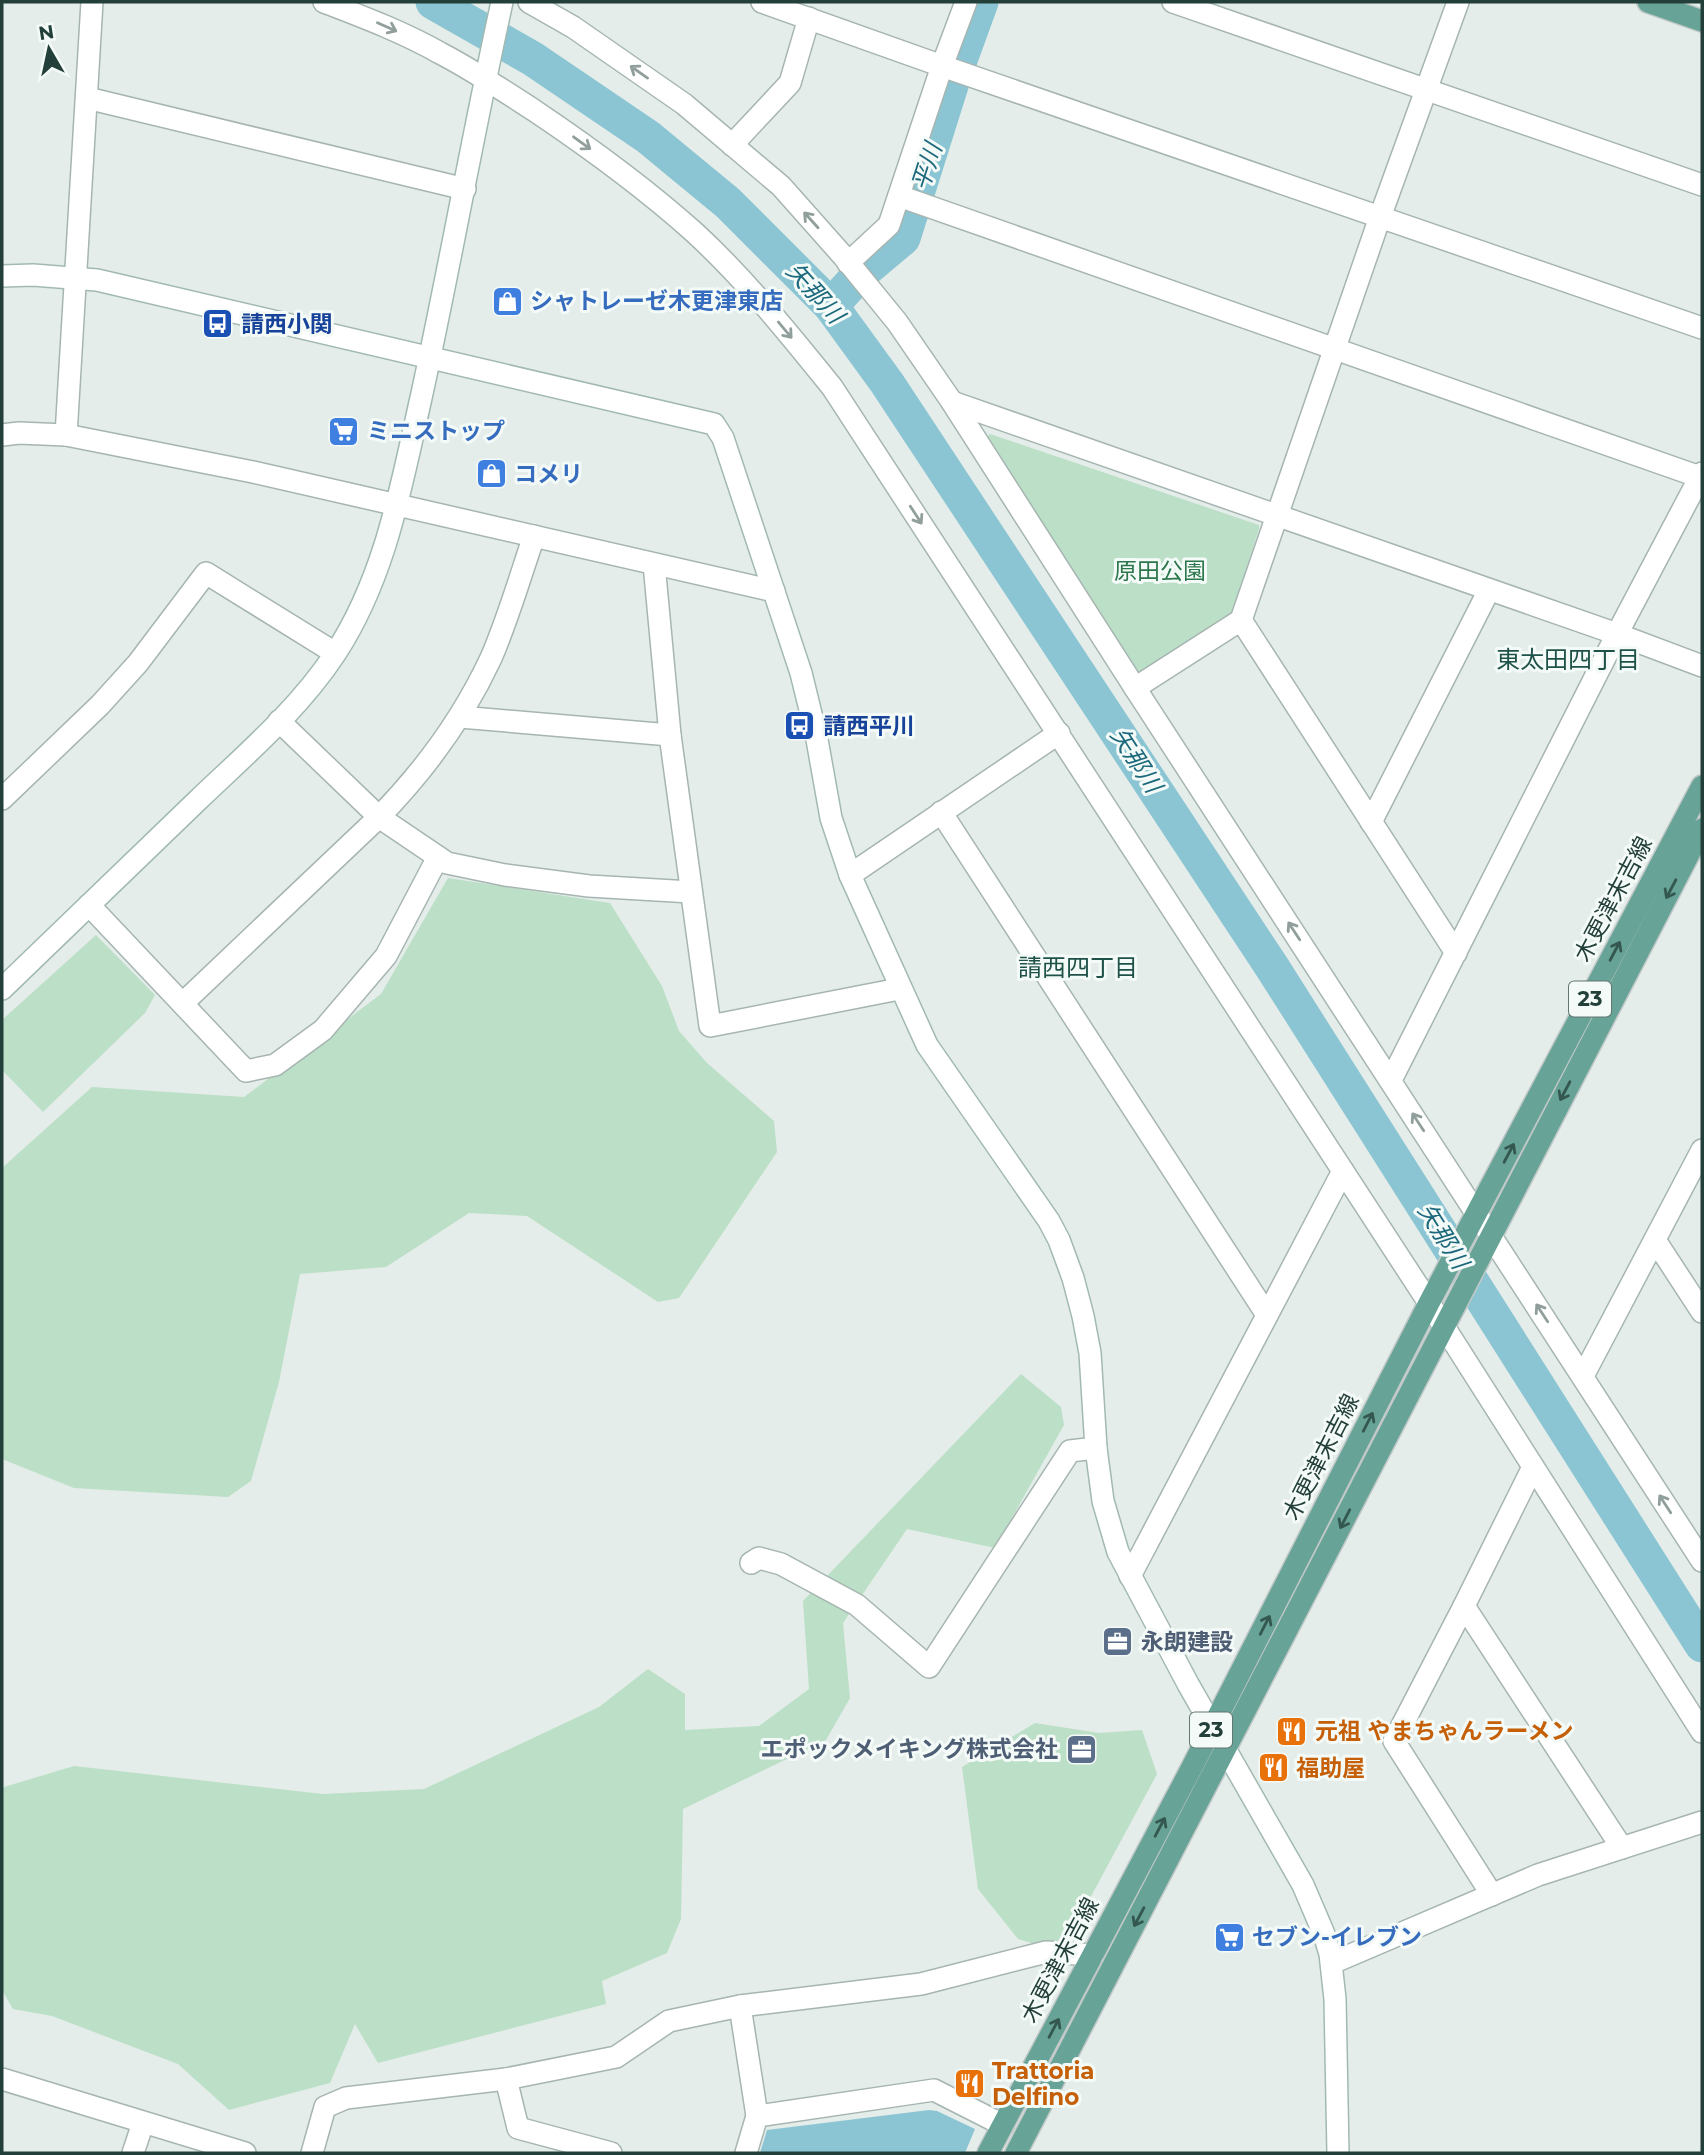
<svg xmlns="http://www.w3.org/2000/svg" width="1704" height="2155" font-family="Montserrat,'Noto Sans JP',sans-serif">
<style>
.green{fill:#bcdfc7}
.water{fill:#8bc5d3}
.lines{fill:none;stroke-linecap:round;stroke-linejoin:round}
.river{stroke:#8bc5d3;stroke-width:35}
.street-casing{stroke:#a6b5b1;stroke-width:24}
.secondary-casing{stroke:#a2b9b2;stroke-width:24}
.primary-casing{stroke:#c1c9c8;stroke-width:24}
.street{stroke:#fff;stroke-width:21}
.secondary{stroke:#fff;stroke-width:21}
.primary{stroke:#68a397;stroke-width:21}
.oneway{stroke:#919f9c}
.oneway2{stroke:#345850}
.labels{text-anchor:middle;stroke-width:6;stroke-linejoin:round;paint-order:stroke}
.shield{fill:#f4faf7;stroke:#627772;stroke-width:2}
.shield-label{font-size:21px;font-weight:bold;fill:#233f39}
.shop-label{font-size:23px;font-weight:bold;fill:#366cbe;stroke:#f4faf7;text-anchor:start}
.transit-label{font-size:23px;font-weight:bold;fill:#164399;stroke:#f4faf7;text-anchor:start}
.park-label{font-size:23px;fill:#2c774c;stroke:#f4faf7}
.street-label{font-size:23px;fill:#233f39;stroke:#f4faf7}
.service-label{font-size:23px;font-weight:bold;fill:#4e5e75;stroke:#f4faf7;text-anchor:start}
.food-label{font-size:23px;font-weight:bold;fill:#c56008;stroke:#f4faf7;text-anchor:start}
.water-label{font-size:24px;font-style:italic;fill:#1c687c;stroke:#f4faf7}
.neighbourhood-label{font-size:24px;fill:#1e5248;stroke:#f4faf7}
</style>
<rect width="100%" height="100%" fill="#e4ede9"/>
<!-- green -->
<g class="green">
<polygon points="990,434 1259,525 1259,529 1232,613 1142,676 1134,671 986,438"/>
<polygon points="448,878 610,903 662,986 679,1031 707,1063 774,1121 777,1152 679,1298 658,1302 527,1216 469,1213 386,1267 300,1274 279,1382 251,1481 228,1497 74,1488 2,1459 2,1168 92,1087 244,1097 381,994"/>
<polygon points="96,935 155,995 145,1013 43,1112 2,1070 2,1020"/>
<polygon points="1021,1374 1061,1407 1064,1425 995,1548 907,1529 843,1623 850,1698 826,1740 683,1809 681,1919 667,1953 602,1981 606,2004 378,2063 355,2024 330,2083 229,2110 178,2064 52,2016 13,2009 2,1990 2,1790 4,1787 74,1766 323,1794 424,1789 599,1707 648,1669 685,1694 685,1730 759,1726 809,1689 803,1601"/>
<polygon points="1035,1723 1099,1733 1142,1730 1157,1774 1061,1952 1018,1939 978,1889 962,1767"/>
</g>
<!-- water -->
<polygon class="water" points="929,2110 937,2111 975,2129 965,2153 760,2153 767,2130"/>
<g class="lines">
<!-- river -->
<g class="river">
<polyline points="433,2 533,59 648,137 728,203 831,306 887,383 1272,967 1702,1645"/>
<polyline points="831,306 860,274 903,238 953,79 981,2"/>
</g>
<defs>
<g id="street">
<path d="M324 2C363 17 403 32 440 53 473 70 504 91 535 111 590 148 645 188 695 233 746 280 789 334 832 387L1429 1303 1702 1732"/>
<polyline points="529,2 573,27 684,104 781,186 844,257 897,322 952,402 1135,688 1702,1561"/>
<polyline points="762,2 942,66 1702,328"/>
<polyline points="1173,2 1702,185"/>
<polyline points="87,98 465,189"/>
<polyline points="732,145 790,83 809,18"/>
<polyline points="899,196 1700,477"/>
<polyline points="848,263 889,225 942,66 966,2"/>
<polyline points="952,402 1617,634 1702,666"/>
<polyline points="2,435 19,433 66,435 253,472 774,591"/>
<polyline points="66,435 92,2"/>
<polyline points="654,564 670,735 710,1026 899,989"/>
<polyline points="1241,620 1456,953"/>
<polyline points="1135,688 1241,620 1380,217 1458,2"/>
<polyline points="460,717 670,735"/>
<polyline points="279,721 379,817 447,863 505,875 589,886 691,892"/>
<polyline points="2,799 100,705 138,663 206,573 335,653"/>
<polyline points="941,812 1267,1315"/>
<polyline points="1371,822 1489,590"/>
<polyline points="850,875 1059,733"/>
<polyline points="89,905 246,1071 275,1065 323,1030 386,956 438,857"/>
<path d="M183 1003 379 817C425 770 463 718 491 658 508 619 520 577 534 536"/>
<polyline points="1391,1080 1617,634 1702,473"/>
<polyline points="1655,1240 1702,1312"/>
<polyline points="1583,1376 1702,1150"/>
<polyline points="751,1563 759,1558 781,1564 857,1605 929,1667 1070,1451 1096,1448"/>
<polyline points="1130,1576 1343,1171"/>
<polyline points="1464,1606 1622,1848"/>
<polyline points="1492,1895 1394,1741 1464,1606 1533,1467"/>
<polyline points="1332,1963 1538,1875 1702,1822"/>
<polyline points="740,2006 757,2116"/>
<polyline points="2,2079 245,2153"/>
<polyline points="506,2079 518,2128 611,2153"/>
<polyline points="133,2153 143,2123"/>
<polyline points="312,2153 325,2107 346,2098 506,2079 616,2057 669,2021 740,2006 921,1984 1046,1952 1093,1955"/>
<polyline points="746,2153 757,2116 934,2090 1003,2125"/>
</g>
<g id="secondary">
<polyline points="2,276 33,275 97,280 714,424 723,438 801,673 816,734 831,818 850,875 927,1045 1049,1221 1059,1240 1073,1278 1083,1316 1090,1353 1096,1448 1103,1501 1118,1552 1188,1684 1303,1885 1324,1934 1330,1954 1335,1999 1338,2153"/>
<path d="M2 989C67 926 132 863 197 801 245 755 298 710 335 654 386 576 401 486 421 398 450 266 473 133 502 2"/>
</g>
<g id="primary">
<polyline points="1648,2 1702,21"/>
<polyline points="988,2153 1191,1769 1429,1303 1702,786"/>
<path d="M1016 2153C1246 1712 1472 1270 1702 829"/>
</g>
</defs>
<!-- street casing -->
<use href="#street" class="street-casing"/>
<!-- secondary casing -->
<use href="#secondary" class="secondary-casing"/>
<!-- primary casing -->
<use href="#primary" class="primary-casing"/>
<!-- street -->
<use href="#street" class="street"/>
<!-- secondary -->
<use href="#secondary" class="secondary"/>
<!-- primary -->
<use href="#primary" class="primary"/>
</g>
<!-- one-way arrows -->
<defs><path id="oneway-shaft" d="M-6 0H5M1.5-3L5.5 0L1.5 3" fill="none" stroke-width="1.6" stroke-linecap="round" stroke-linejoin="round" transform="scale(1.75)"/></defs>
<g class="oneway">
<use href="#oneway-shaft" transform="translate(387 27) rotate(24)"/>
<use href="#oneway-shaft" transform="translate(639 72) rotate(-145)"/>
<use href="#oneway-shaft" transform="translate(582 143) rotate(36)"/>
<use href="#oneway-shaft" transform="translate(811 220) rotate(-132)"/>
<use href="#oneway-shaft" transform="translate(785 330) rotate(50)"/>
<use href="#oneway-shaft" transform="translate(916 515) rotate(57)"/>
<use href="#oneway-shaft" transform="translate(1294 931) rotate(-123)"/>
<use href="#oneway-shaft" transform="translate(1418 1122) rotate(-123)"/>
<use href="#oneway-shaft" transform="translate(1542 1313) rotate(-123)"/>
<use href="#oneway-shaft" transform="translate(1665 1504) rotate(-123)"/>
</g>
<g class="oneway2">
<use href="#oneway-shaft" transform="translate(1671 889) rotate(118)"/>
<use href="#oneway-shaft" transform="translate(1615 951) rotate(-62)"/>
<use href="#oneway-shaft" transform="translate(1565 1091) rotate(118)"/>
<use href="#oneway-shaft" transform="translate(1509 1153) rotate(-62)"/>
<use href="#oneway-shaft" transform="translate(1368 1422) rotate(-63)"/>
<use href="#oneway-shaft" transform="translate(1345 1519) rotate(117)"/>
<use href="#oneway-shaft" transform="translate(1265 1625) rotate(-63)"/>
<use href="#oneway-shaft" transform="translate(1160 1827) rotate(-62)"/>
<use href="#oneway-shaft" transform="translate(1139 1917) rotate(118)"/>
<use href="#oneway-shaft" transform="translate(1054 2028) rotate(-62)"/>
</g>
<!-- icons -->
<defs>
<symbol id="shop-square" viewBox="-11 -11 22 22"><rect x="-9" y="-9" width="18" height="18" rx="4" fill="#3f7fe0" stroke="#f4faf7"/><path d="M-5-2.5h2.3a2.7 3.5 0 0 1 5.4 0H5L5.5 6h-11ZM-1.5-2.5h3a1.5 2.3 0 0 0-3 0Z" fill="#fff"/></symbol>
<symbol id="bus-square" viewBox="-11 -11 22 22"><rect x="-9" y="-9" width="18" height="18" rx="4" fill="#1a4fb4" stroke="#f4faf7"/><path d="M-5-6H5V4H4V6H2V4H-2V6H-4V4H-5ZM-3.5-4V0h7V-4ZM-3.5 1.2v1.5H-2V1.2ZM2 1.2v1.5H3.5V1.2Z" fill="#fff"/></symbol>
<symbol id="supermarket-square" viewBox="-11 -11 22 22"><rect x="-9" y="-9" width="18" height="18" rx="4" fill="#3f7fe0" stroke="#f4faf7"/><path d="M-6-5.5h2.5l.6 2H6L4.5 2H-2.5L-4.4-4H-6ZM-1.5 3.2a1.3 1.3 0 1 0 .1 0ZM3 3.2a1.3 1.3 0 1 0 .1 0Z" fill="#fff"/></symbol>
<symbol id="office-square" viewBox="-11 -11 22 22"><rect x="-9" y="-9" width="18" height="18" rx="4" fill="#5c6f8a" stroke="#f4faf7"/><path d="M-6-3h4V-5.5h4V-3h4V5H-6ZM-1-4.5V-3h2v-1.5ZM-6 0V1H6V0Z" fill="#fff"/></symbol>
<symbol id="restaurant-square" viewBox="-11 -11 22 22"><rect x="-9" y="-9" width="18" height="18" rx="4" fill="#e8710a" stroke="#f4faf7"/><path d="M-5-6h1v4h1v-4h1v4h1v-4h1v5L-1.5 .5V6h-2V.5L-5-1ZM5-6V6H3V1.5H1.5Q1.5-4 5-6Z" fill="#fff"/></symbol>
</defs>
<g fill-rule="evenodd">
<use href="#shop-square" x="490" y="284" width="35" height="35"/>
<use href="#bus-square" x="200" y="306" width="35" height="35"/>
<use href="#supermarket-square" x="326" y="414" width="35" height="35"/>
<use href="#shop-square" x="474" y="456" width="35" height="35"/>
<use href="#bus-square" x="782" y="708" width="35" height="35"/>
<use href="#office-square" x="1100" y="1624" width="35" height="35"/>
<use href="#restaurant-square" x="1274" y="1714" width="35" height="35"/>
<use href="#office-square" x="1064" y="1732" width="35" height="35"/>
<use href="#restaurant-square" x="1256" y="1750" width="35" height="35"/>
<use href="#supermarket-square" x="1212" y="1920" width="35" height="35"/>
<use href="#restaurant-square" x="952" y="2066" width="35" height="35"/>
</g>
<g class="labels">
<!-- shield labels -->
<g class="shield">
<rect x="1569" y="981.5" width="42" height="35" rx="5"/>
<rect x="1190" y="1712.5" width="42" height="35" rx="5"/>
</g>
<g class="shield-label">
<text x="1590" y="1006">23</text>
<text x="1211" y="1737">23</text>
</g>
<!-- shop labels -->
<g class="shop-label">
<text x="530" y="309">シャトレーゼ木更津東店</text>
<text x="367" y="439">ミニストップ</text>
<text x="514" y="482">コメリ</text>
<text x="1252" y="1945">セブン-イレブン</text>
</g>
<!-- transit labels -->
<g class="transit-label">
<text x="241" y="332">請西小関</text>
<text x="823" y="734">請西平川</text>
</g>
<!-- park labels -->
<g class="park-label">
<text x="1160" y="579">原田公園</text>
</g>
<!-- street labels -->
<g class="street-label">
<text transform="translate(1613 899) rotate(-62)" y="8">木更津末吉線</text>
<text transform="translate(1321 1457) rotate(-63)" y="8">木更津末吉線</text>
<text transform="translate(1060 1960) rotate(-62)" y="8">木更津末吉線</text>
</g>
<!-- service labels -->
<g class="service-label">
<text x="1141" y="1650">永朗建設</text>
<text x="1058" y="1757" text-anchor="end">エポックメイキング株式会社</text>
</g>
<!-- food labels -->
<g class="food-label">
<text x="1315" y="1739">元祖 やまちゃんラーメン</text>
<text x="1296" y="1776">福助屋</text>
<text x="992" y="2079">Trattoria<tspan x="992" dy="26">Delfino</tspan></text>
</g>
<!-- water labels -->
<g class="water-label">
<text transform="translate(927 167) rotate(-72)" y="8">平川</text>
<text transform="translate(815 293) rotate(48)" y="8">矢那川</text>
<text transform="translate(1136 760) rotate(57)" y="8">矢那川</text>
<text transform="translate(1443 1236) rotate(58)" y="8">矢那川</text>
</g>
<!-- neighbourhood labels -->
<g class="neighbourhood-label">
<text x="1568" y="668">東太田四丁目</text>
<text x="1078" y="976">請西四丁目</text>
</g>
</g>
<!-- border -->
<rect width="1704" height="2155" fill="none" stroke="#233f39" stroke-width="7"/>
<!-- north arrow -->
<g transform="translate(49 49) rotate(351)" stroke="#f4faf7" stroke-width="5" paint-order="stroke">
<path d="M0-5L12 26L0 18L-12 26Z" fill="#233f39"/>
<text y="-10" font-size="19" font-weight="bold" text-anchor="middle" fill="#233f39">N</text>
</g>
</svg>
